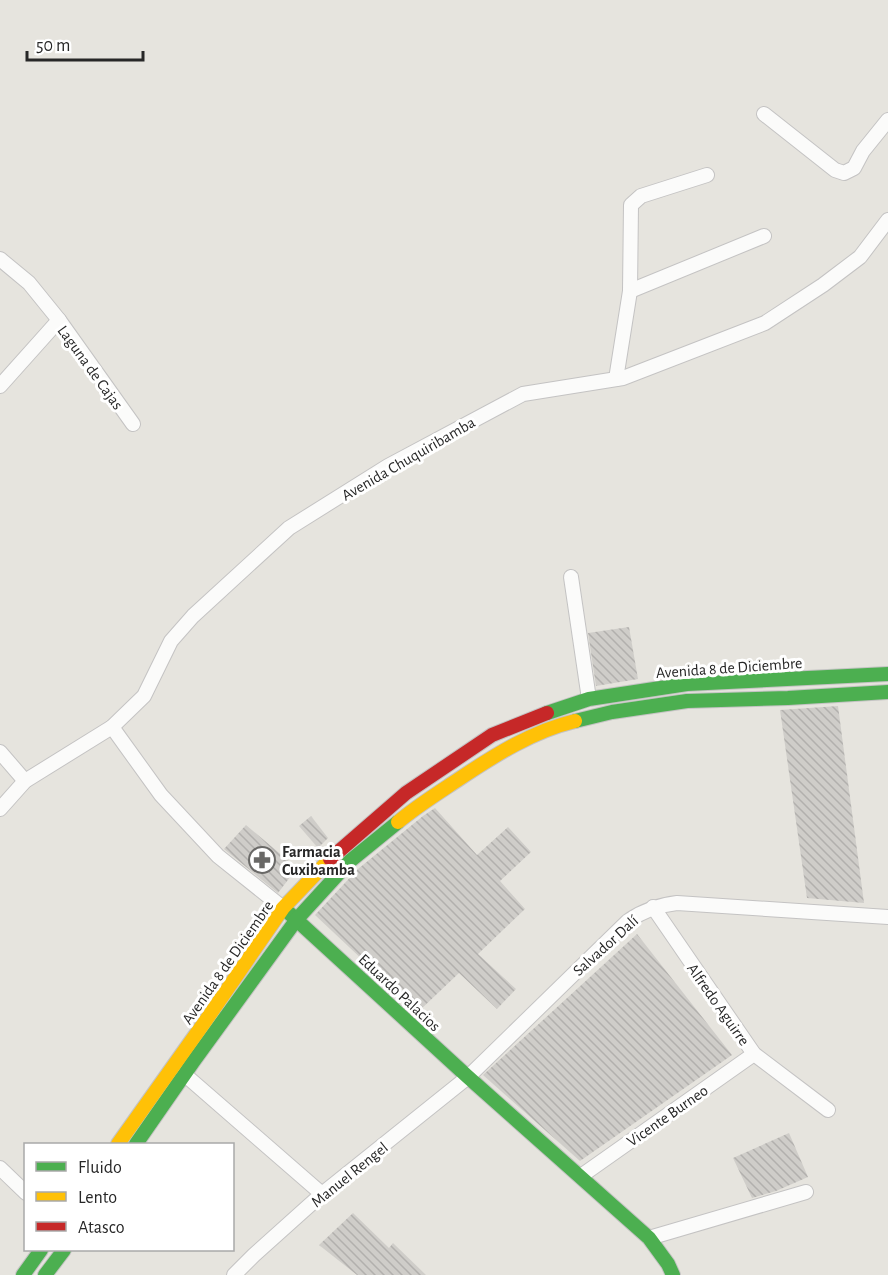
<svg xmlns="http://www.w3.org/2000/svg" width="888" height="1275" font-family="'Alegreya Sans',sans-serif">
<style>
.building{fill:url(#building-back-hatch)}
.lines{fill:none;stroke-linecap:round;stroke-linejoin:round}
.street-casing{stroke:#c4c3c3;stroke-width:16}
.fast-casing{stroke:#c4c3c3;stroke-width:16}
.slow-casing{stroke:#c4c3c3;stroke-width:16}
.jam-casing{stroke:#c4c3c3;stroke-width:16}
.street{stroke:#fbfbfa;stroke-width:14}
.fast{stroke:#4caf50;stroke-width:14}
.slow{stroke:#ffc107;stroke-width:14}
.jam{stroke:#c62828;stroke-width:14}
.labels{text-anchor:middle;stroke-width:6;stroke-linejoin:round;paint-order:stroke}
.street-label{font-size:16px;fill:#272727;stroke:#fff}
.poi-label{font-size:16px;font-weight:bold;fill:#272727;stroke:#fff;text-anchor:start}
</style>
<defs>
<pattern id="building-back-hatch" width="6" height="6" patternUnits="userSpaceOnUse" patternTransform="scale(1.5)"><rect width="6" height="6" fill="#cfcdc9"/><path d="M-1 5l2 2M0 0l6 6M5-1l2 2" fill="none" stroke="#b2b0ad"/></pattern>
</defs>
<rect width="100%" height="100%" fill="#e6e4de"/>
<!-- building -->
<g class="building">
<polygon points="629,627 638,679 596,686 588,633"/>
<polygon points="838,706 864,903 807,898 780,710"/>
<polygon points="435,808 477,855 508,827 531,852 500,881 525,909 478,954 516,989 497,1009 459,973 418,1012 315,915 358,869 423,816"/>
<polygon points="311,816 328,838 318,848 299,826"/>
<polygon points="246,825 297,868 278,893 224,849"/>
<polygon points="637,934 732,1055 580,1161 483,1075"/>
<polygon points="789,1133 808,1177 776,1191 752,1198 733,1158"/>
<polygon points="353,1213 389,1248 393,1243 426,1275 357,1275 319,1245"/>
</g>
<g class="lines">
<defs>
<g id="street">
<polyline points="764,114 835,170 844,173 854,168 863,151 888,120"/>
<polyline points="0,259 29,283 59,320"/>
<polyline points="630,291 764,236"/>
<polyline points="616,379 630,291 631,205 641,196 707,175"/>
<polyline points="0,386 59,320 133,424"/>
<polyline points="571,577 589,699"/>
<polyline points="112,727 161,795 218,856 283,908"/>
<polyline points="0,752 25,781"/>
<polyline points="0,809 25,781 112,727 144,696 171,641 193,616 289,528 388,466 523,394 623,378 765,323 823,285 860,257 888,220"/>
<polyline points="653,907 754,1054 828,1110"/>
<polyline points="184,1074 322,1194"/>
<polyline points="0,1168 26,1193"/>
<polyline points="581,1176 754,1054"/>
<polyline points="649,1238 806,1192"/>
<path d="M234 1275 254 1255 322 1194 468 1077 628 921C644 910 659 905 677 903L888 917"/>
</g>
<g id="fast">
<polyline points="547,713 589,699 687,684 888,674"/>
<polyline points="575,721 612,712 687,701 788,698 888,692"/>
<polyline points="289,913 468,1077 649,1238 668,1264 673,1275"/>
<polyline points="136,1144 193,1062 297,919 350,861 398,822"/>
<polyline points="23,1275 41,1250"/>
<polyline points="45,1275 64,1250"/>
</g>
<g id="slow">
<path d="M398 822C417 806 438 793 459 779 495 755 533 731 575 721"/>
<polyline points="118,1144 204,1023 283,908 330,859"/>
</g>
<polyline id="jam" points="330,859 406,793 492,735 547,713"/>
</defs>
<!-- street casing -->
<use href="#street" class="street-casing"/>
<!-- fast casing -->
<use href="#fast" class="fast-casing"/>
<!-- slow casing -->
<use href="#slow" class="slow-casing"/>
<!-- jam casing -->
<use href="#jam" class="jam-casing"/>
<!-- street -->
<use href="#street" class="street"/>
<!-- fast -->
<use href="#fast" class="fast"/>
<!-- slow -->
<use href="#slow" class="slow"/>
<!-- jam -->
<use href="#jam" class="jam"/>
</g>
<!-- icons -->
<defs>
<symbol id="pharmacy-ring" viewBox="-11 -11 22 22"><circle r="9.5" fill="#fff" stroke="#6a6967" stroke-width="1.5"/><path d="M-2-6h4v4h4v4h-4v4h-4v-4h-4v-4h4Z" fill="#6a6967"/></symbol>
</defs>
<g fill-rule="evenodd">
<use href="#pharmacy-ring" x="247" y="845" width="30" height="30"/>
</g>
<g class="labels">
<!-- street labels -->
<g class="street-label">
<text transform="translate(91 367) rotate(54)" y="6">Laguna de Cajas</text>
<text transform="translate(408 458) rotate(-30)" y="6">Avenida Chuquiribamba</text>
<text transform="translate(729 667) rotate(-4)" y="6">Avenida 8 de Diciembre</text>
<text transform="translate(605 945) rotate(-42)" y="6">Salvador Dalí</text>
<text transform="translate(227 962) rotate(-55)" y="6">Avenida 8 de Diciembre</text>
<text transform="translate(400 992) rotate(43)" y="6">Eduardo Palacios</text>
<text transform="translate(719 1004) rotate(55)" y="6">Alfredo Aguirre</text>
<text transform="translate(667 1115) rotate(-35)" y="6">Vicente Burneo</text>
<text transform="translate(349 1174) rotate(-39)" y="6">Manuel Rengel</text>
</g>
<!-- poi labels -->
<g class="poi-label">
<text x="282" y="857">Farmacia<tspan x="282" dy="18">Cuxibamba</tspan></text>
</g>
</g>
<!-- legend -->
<rect x="24" y="1143" width="210" height="108" fill="#ffffff" stroke="#a9a9a9" stroke-width="1.5"/>
<rect x="36" y="1162" width="30" height="9" fill="#4caf50" stroke="#a9a9a9" stroke-width="1.5"/>
<text x="78" y="1173" font-size="18" fill="#272727">Fluido</text>
<rect x="36" y="1192" width="30" height="9" fill="#ffc107" stroke="#a9a9a9" stroke-width="1.5"/>
<text x="78" y="1203" font-size="18" fill="#272727">Lento</text>
<rect x="36" y="1222" width="30" height="9" fill="#c62828" stroke="#a9a9a9" stroke-width="1.5"/>
<text x="78" y="1233" font-size="18" fill="#272727">Atasco</text>
<!-- scale -->
<path d="M27 51v9h116v-9" fill="none" stroke="#272727" stroke-width="3"/>
<text x="36" y="51" font-size="18" fill="#272727" stroke="#ffffff" stroke-width="4.5" paint-order="stroke">50 m</text>
</svg>
